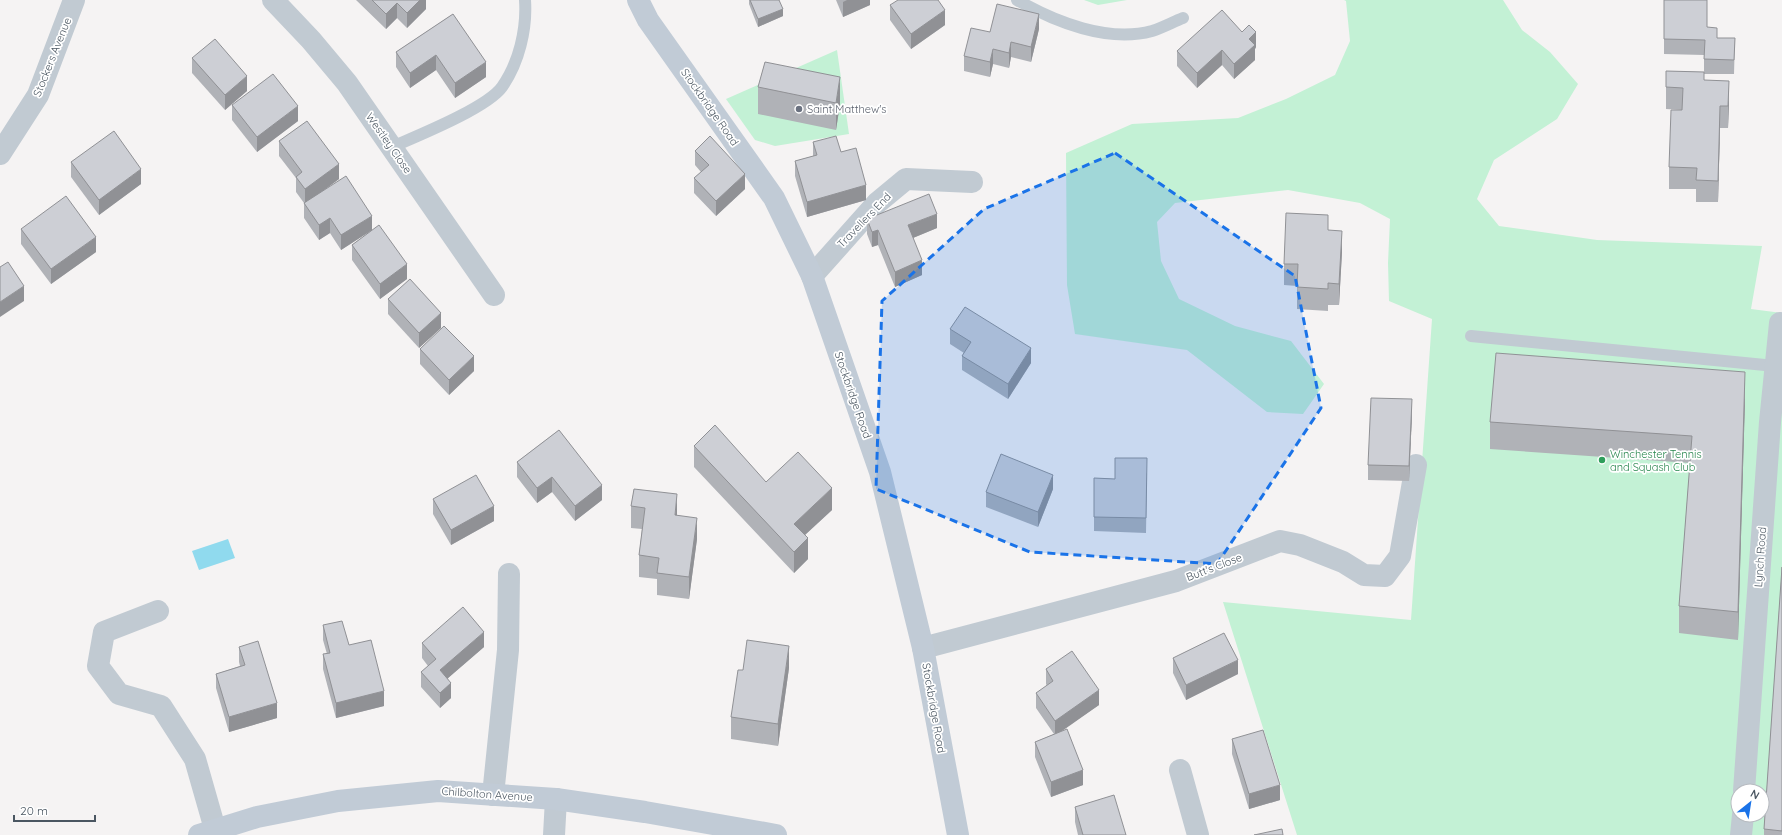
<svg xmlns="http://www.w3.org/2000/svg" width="1782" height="835" font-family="Quicksand,sans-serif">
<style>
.green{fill:#c3f1d5;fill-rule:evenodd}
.water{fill:#90daee}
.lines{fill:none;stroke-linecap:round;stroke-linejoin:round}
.service{stroke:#c1cad2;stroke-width:12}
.minor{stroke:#c1cad2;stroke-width:22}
.secondary{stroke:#c1cbd6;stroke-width:22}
.wall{fill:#b0b2b7}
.shaded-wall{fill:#909195}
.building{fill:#cdcfd5;stroke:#909195}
.marked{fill:#1a73e8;fill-opacity:0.2;stroke:#1a73e8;stroke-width:3;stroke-dasharray:8 5;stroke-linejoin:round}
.worship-dot{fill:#6b7280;stroke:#fff;stroke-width:1.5}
.leisure-dot{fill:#2e9e5b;stroke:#fff;stroke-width:1.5}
.labels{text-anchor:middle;stroke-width:3.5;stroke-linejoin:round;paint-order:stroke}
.street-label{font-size:11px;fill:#4a5661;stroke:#fff}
.worship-label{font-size:11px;fill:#5b616d;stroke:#fff;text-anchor:start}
.leisure-label{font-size:11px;fill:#27864d;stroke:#fff;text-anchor:start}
</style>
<rect width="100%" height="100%" fill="#f5f3f3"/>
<!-- green -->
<g class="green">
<polygon points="1084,0 1127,0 1098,5"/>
<path d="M1344 0H1503L1522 30 1550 52 1578 84 1557 119 1494 160 1477 199 1499 226 1597 240 1762 246 1751 309 1782 313V835H1297L1223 602 1411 620 1432 319 1389 301 1388 263 1390 219 1360 203 1288 190 1175 203 1157 222 1161 261 1179 299 1235 326 1291 341 1324 384 1303 414 1267 412 1187 350 1075 334 1067 285 1066 153 1132 124 1238 118 1286 99 1335 75 1350 41 1346 1ZM1738 791H1762V815H1738Z"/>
<polygon points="837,50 849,134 775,146 755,140 726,99"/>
</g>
<!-- water -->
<polygon class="water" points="228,539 235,558 199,570 192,551"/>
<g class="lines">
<!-- service -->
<g class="service">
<path d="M1017 0C1055 22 1108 43 1152 31 1162 28 1173 22 1183 18"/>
<path d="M392 147C417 136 487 108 502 87 519 63 527 29 525 0"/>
<polyline points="1471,336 1775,366"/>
</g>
<!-- minor -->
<g class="minor">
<polyline points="273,0 311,40 347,83 494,295"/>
<polyline points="0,154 38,95 74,0"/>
<polyline points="812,276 877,203 906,179 972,182"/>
<polyline points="158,611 104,632 98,666 119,694 161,706 195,759 215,829"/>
<polyline points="923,648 1176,581 1280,541 1300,545 1343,562 1364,575 1385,576 1400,556 1416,465"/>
<polyline points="1180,770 1198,835"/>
<polyline points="1744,791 1770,422 1780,323"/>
<polyline points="493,795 508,650 509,574"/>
<polyline points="554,835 556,799"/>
<polyline points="1741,835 1743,815"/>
</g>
<!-- secondary -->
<g class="secondary">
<polyline points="638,0 648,20 774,198 812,276 880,472 923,648 958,835"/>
<polyline points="199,835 257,817 338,801 438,791 556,799 645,812 776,835"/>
</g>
</g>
<!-- wall -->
<g class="wall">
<polygon points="356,0 426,0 426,9 407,28 397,18 386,29"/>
<polygon points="749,0 779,0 783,16 758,27 749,4"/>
<polygon points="836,0 870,0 870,5 843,17"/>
<polygon points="1664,0 1707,27 1717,38 1735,38 1734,74 1704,74 1704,80 1729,102 1728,128 1720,128 1718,202 1696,202 1696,189 1669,189 1669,167 1682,110 1666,109 1666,71 1704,72 1704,55 1664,54"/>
<polygon points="890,5 945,25 911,49 890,20"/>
<polygon points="453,14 486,77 455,98 436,70 410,88 396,67 396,52"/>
<polygon points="1039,29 1031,62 1011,57 1009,68 993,64 990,77 964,71 964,56"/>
<polygon points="1256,47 1255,49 1255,60 1234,79 1222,65 1197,88 1177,66 1177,51"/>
<polygon points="192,58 247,91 225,110 192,73"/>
<polygon points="765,62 840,104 836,130 758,114 758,87"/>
<polygon points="232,105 298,121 257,152 232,120"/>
<polygon points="279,141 339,179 323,191 372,230 407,279 380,299 352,260 352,245 369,232 341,250 330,233 319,240 304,218 304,203 296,192 296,178 279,156"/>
<polygon points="813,142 841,152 866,200 807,217 795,176 795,161 813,156"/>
<polygon points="695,151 745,189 716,216 694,193 694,178 701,172 695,165"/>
<polygon points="71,162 141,184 99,215 71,177"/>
<polygon points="867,219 937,228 913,238 922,275 895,287 878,245 872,247 867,234"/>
<polygon points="21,229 96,252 51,284 21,244"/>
<polygon points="1328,230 1342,252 1339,305 1328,305 1328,311 1297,309 1297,286 1284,285 1284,264"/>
<polygon points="388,299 441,328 419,348 388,314"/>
<polygon points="950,329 1031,363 1008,399 962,370 962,356 964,353 950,344"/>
<polygon points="420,349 474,371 449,395 420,364"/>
<polygon points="1745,399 1738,640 1679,633 1679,606 1690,463 1490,449 1490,422"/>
<polygon points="1412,414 1409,481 1368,480 1368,465"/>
<polygon points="559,430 602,500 575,521 552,492 537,503 517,477 517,462"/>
<polygon points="694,446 766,482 832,510 805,535 808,559 794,573 694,467"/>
<polygon points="1147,473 1146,533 1094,531 1094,478 1115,479"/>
<polygon points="634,489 677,515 697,539 689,599 657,595 657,579 639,577 639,555 642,529 631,528 631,506"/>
<polygon points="1053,489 1038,527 986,507 986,492"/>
<polygon points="433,499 494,521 451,545 433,514"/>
<polygon points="1782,567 1782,835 1764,835 1764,829"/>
<polygon points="323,625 349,645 384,706 336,718 323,669 323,654 327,654 323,640"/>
<polygon points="422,643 484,647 448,678 451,698 440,708 421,687 421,672 428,666 422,658"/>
<polygon points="239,647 277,718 229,732 216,688 216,674 240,666 239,662"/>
<polygon points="1173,658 1238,674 1186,700 1173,673"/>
<polygon points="789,668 778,746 731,739 731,717"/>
<polygon points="1046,669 1099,705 1059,732 1083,785 1051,797 1035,757 1035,742 1054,734 1036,708 1036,693 1047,686 1046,684"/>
<polygon points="1232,739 1280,800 1249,809 1232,754"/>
<polygon points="1075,807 1126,835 1078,835 1075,822"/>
</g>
<!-- shaded-wall -->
<g class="shaded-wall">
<polygon points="420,0 426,0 426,9 407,28 407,13"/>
<polygon points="847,0 870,0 870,5 843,17 843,2"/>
<polygon points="397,3 397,18 386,29 386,14"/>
<polygon points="783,9 783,16 758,27 758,19"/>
<polygon points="945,10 945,25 911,49 911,34"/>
<polygon points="1039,14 1039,29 1031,62 1031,47"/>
<polygon points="1256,32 1256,47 1255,49 1255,60 1234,79 1234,64 1249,39"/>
<polygon points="1011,42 1011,57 1009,68 1009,53"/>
<polygon points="993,49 993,64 990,77 990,62"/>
<polygon points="1222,50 1222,65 1197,88 1197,73"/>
<polygon points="436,55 436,70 410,88 410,73"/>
<polygon points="486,62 486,77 455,98 455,83"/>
<polygon points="247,76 247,91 225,110 225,95"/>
<polygon points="840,77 840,104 836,130 836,103"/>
<polygon points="1729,81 1729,102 1728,128 1728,106"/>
<polygon points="298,106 298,121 257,152 257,137"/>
<polygon points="1720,106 1720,128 1718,202 1718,181"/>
<polygon points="339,164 339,179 305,204 305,189"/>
<polygon points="141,169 141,184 99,215 99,200"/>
<polygon points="745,174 745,189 716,216 716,201"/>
<polygon points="866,185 866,200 807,217 807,202"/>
<polygon points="937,214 937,228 908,240 908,225"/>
<polygon points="372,216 372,230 341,250 341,235"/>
<polygon points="330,218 330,233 319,240 319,225"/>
<polygon points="878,230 878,245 872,247 872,232"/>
<polygon points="1342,231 1342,252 1339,305 1339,284"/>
<polygon points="96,237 96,252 51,284 51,269"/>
<polygon points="922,260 922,275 895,287 895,272"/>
<polygon points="407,264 407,279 380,299 380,284"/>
<polygon points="24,286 24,301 0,317 0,302"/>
<polygon points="441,313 441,328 419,348 419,333"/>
<polygon points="1031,348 1031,363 1008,399 1008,384"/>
<polygon points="474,356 474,371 449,395 449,380"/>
<polygon points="1745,372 1745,399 1738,640 1738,612"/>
<polygon points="1412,399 1412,414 1409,481 1409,466"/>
<polygon points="1053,475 1053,489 1038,527 1038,512"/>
<polygon points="552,477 552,492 537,503 537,488"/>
<polygon points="602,485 602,500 575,521 575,506"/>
<polygon points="832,488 832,510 794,545 794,524"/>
<polygon points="677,494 677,516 675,515"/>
<polygon points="494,506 494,521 451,545 451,530"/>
<polygon points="697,518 697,539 689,599 689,577"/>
<polygon points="808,538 808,559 794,573 794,552"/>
<polygon points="484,632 484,647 440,685 440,670"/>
<polygon points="789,646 789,668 778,746 778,724"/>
<polygon points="1238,660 1238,674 1186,700 1186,685"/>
<polygon points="451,683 451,698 440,708 440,693"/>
<polygon points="1099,690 1099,705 1055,736 1055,721"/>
<polygon points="384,691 384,706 336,718 336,703"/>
<polygon points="277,703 277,718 229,732 229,717"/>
<polygon points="1083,770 1083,785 1051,797 1051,782"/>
<polygon points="1280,785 1280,800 1249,809 1249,794"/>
</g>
<!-- building -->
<g class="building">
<polygon points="372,0 420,0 407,13 397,3 386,14"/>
<polygon points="750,0 779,0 783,9 758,19"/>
<polygon points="898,0 938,0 945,10 911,34 890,5"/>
<polygon points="1664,0 1707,0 1707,27 1717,28 1717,38 1735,38 1734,60 1704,59 1705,40 1664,39"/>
<polygon points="997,4 1039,14 1031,47 1011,42 1009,53 993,49 990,62 964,56 971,28 990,32"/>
<polygon points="1222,10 1242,32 1249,25 1256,32 1249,39 1255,45 1234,64 1222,50 1197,73 1177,51"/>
<polygon points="453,14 486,62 455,83 436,55 410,73 396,52"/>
<polygon points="215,39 247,76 225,95 192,58"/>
<polygon points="765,62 840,77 836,103 758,87"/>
<polygon points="1666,71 1704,72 1704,80 1729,81 1728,106 1720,106 1718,181 1696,180 1697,168 1669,167 1671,110 1682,110 1683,88 1666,87"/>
<polygon points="273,74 298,106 257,137 232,105"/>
<polygon points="307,121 339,164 305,189 296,177 302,172 279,141"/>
<polygon points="114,131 141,169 99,200 71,162"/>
<polygon points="710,136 745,174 716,201 694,178 709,165 695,151"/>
<polygon points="836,136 841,152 856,148 866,185 807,202 795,161 817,155 813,142"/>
<polygon points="346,176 372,216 341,235 330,218 319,225 304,203"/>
<polygon points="929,194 937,214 908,225 922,260 895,272 878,230 872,232 867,219"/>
<polygon points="66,196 96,237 51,269 21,229"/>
<polygon points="1286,213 1328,215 1328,230 1342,231 1339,284 1328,283 1328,289 1297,287 1298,264 1284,264"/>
<polygon points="379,225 407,264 380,284 352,245"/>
<polygon points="8,262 24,286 0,302 0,267"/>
<polygon points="410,279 441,313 419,333 388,299"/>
<polygon points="965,307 1031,348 1008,384 962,356 971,342 950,329"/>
<polygon points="444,326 474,356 449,380 420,349"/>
<polygon points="1496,353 1745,372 1738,612 1679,606 1692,436 1490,422"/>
<polygon points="1371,398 1412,399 1409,466 1368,465"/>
<polygon points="715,425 766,482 798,452 832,488 794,524 808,538 794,552 694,446"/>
<polygon points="559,430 602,485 575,506 552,477 537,488 517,462"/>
<polygon points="1001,454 1053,475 1038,512 986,492"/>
<polygon points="1115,458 1147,458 1146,518 1094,517 1094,478 1115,479"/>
<polygon points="476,475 494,506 451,530 433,499"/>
<polygon points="634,489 677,494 675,515 697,518 689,577 657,573 659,558 639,555 645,508 631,506"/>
<polygon points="1782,567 1782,831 1764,829"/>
<polygon points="463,607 484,632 440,670 451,683 440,693 421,672 436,659 422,643"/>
<polygon points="342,621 349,645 371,640 384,691 336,703 323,654 330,653 323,625"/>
<polygon points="1224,633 1238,660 1186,685 1173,658"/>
<polygon points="747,640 789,646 778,724 731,717 738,670 743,670"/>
<polygon points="258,641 277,703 229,717 216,674 245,665 239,647"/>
<polygon points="1072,651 1099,690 1055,721 1036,693 1053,681 1046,669"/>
<polygon points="1067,729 1083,770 1051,782 1035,742"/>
<polygon points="1263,730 1280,785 1249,794 1232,739"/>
<polygon points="1114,795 1126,835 1083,835 1075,807"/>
<polygon points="1282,829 1283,835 1254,835"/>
</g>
<!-- marked area -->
<path class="marked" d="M1115 153 1295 276 1321 408 1217 564 1030 552 876 489 882 301 984 209Z"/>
<!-- markers -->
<circle class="worship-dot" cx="799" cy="109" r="4"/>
<circle class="leisure-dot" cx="1602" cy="460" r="4"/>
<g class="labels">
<!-- street labels -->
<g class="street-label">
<text transform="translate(52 57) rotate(-68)" y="4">Stockers Avenue</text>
<text transform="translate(710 107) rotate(55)" y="4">Stockbridge Road</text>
<text transform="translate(389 143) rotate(55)" y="4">Westley Close</text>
<text transform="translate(864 220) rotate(-46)" y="4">Travellers End</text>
<text transform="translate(853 395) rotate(71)" y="4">Stockbridge Road</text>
<text transform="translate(1760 557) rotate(-86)" y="4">Lynch Road</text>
<text transform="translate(1214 567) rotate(-21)" y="4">Butt's Close</text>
<text transform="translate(934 708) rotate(80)" y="4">Stockbridge Road</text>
<text transform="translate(487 794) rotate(4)" y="4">Chilbolton Avenue</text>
</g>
<!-- worship labels -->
<g class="worship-label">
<text x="807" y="113">Saint Matthew's</text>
</g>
<!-- leisure labels -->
<g class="leisure-label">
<text x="1610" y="458">Winchester Tennis<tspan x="1610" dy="13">and Squash Club</tspan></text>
</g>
</g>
<!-- north arrow -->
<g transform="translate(1750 803) rotate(30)"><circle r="19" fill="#ffffff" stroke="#b7bbc0"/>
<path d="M0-3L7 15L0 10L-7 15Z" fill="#1a73e8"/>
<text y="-6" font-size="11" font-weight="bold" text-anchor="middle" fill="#4a5661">N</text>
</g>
<!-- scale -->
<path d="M14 815v6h81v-6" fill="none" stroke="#4a5661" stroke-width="2"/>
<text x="20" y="815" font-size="12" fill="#4a5661" stroke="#ffffff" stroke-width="3" paint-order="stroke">20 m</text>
</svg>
